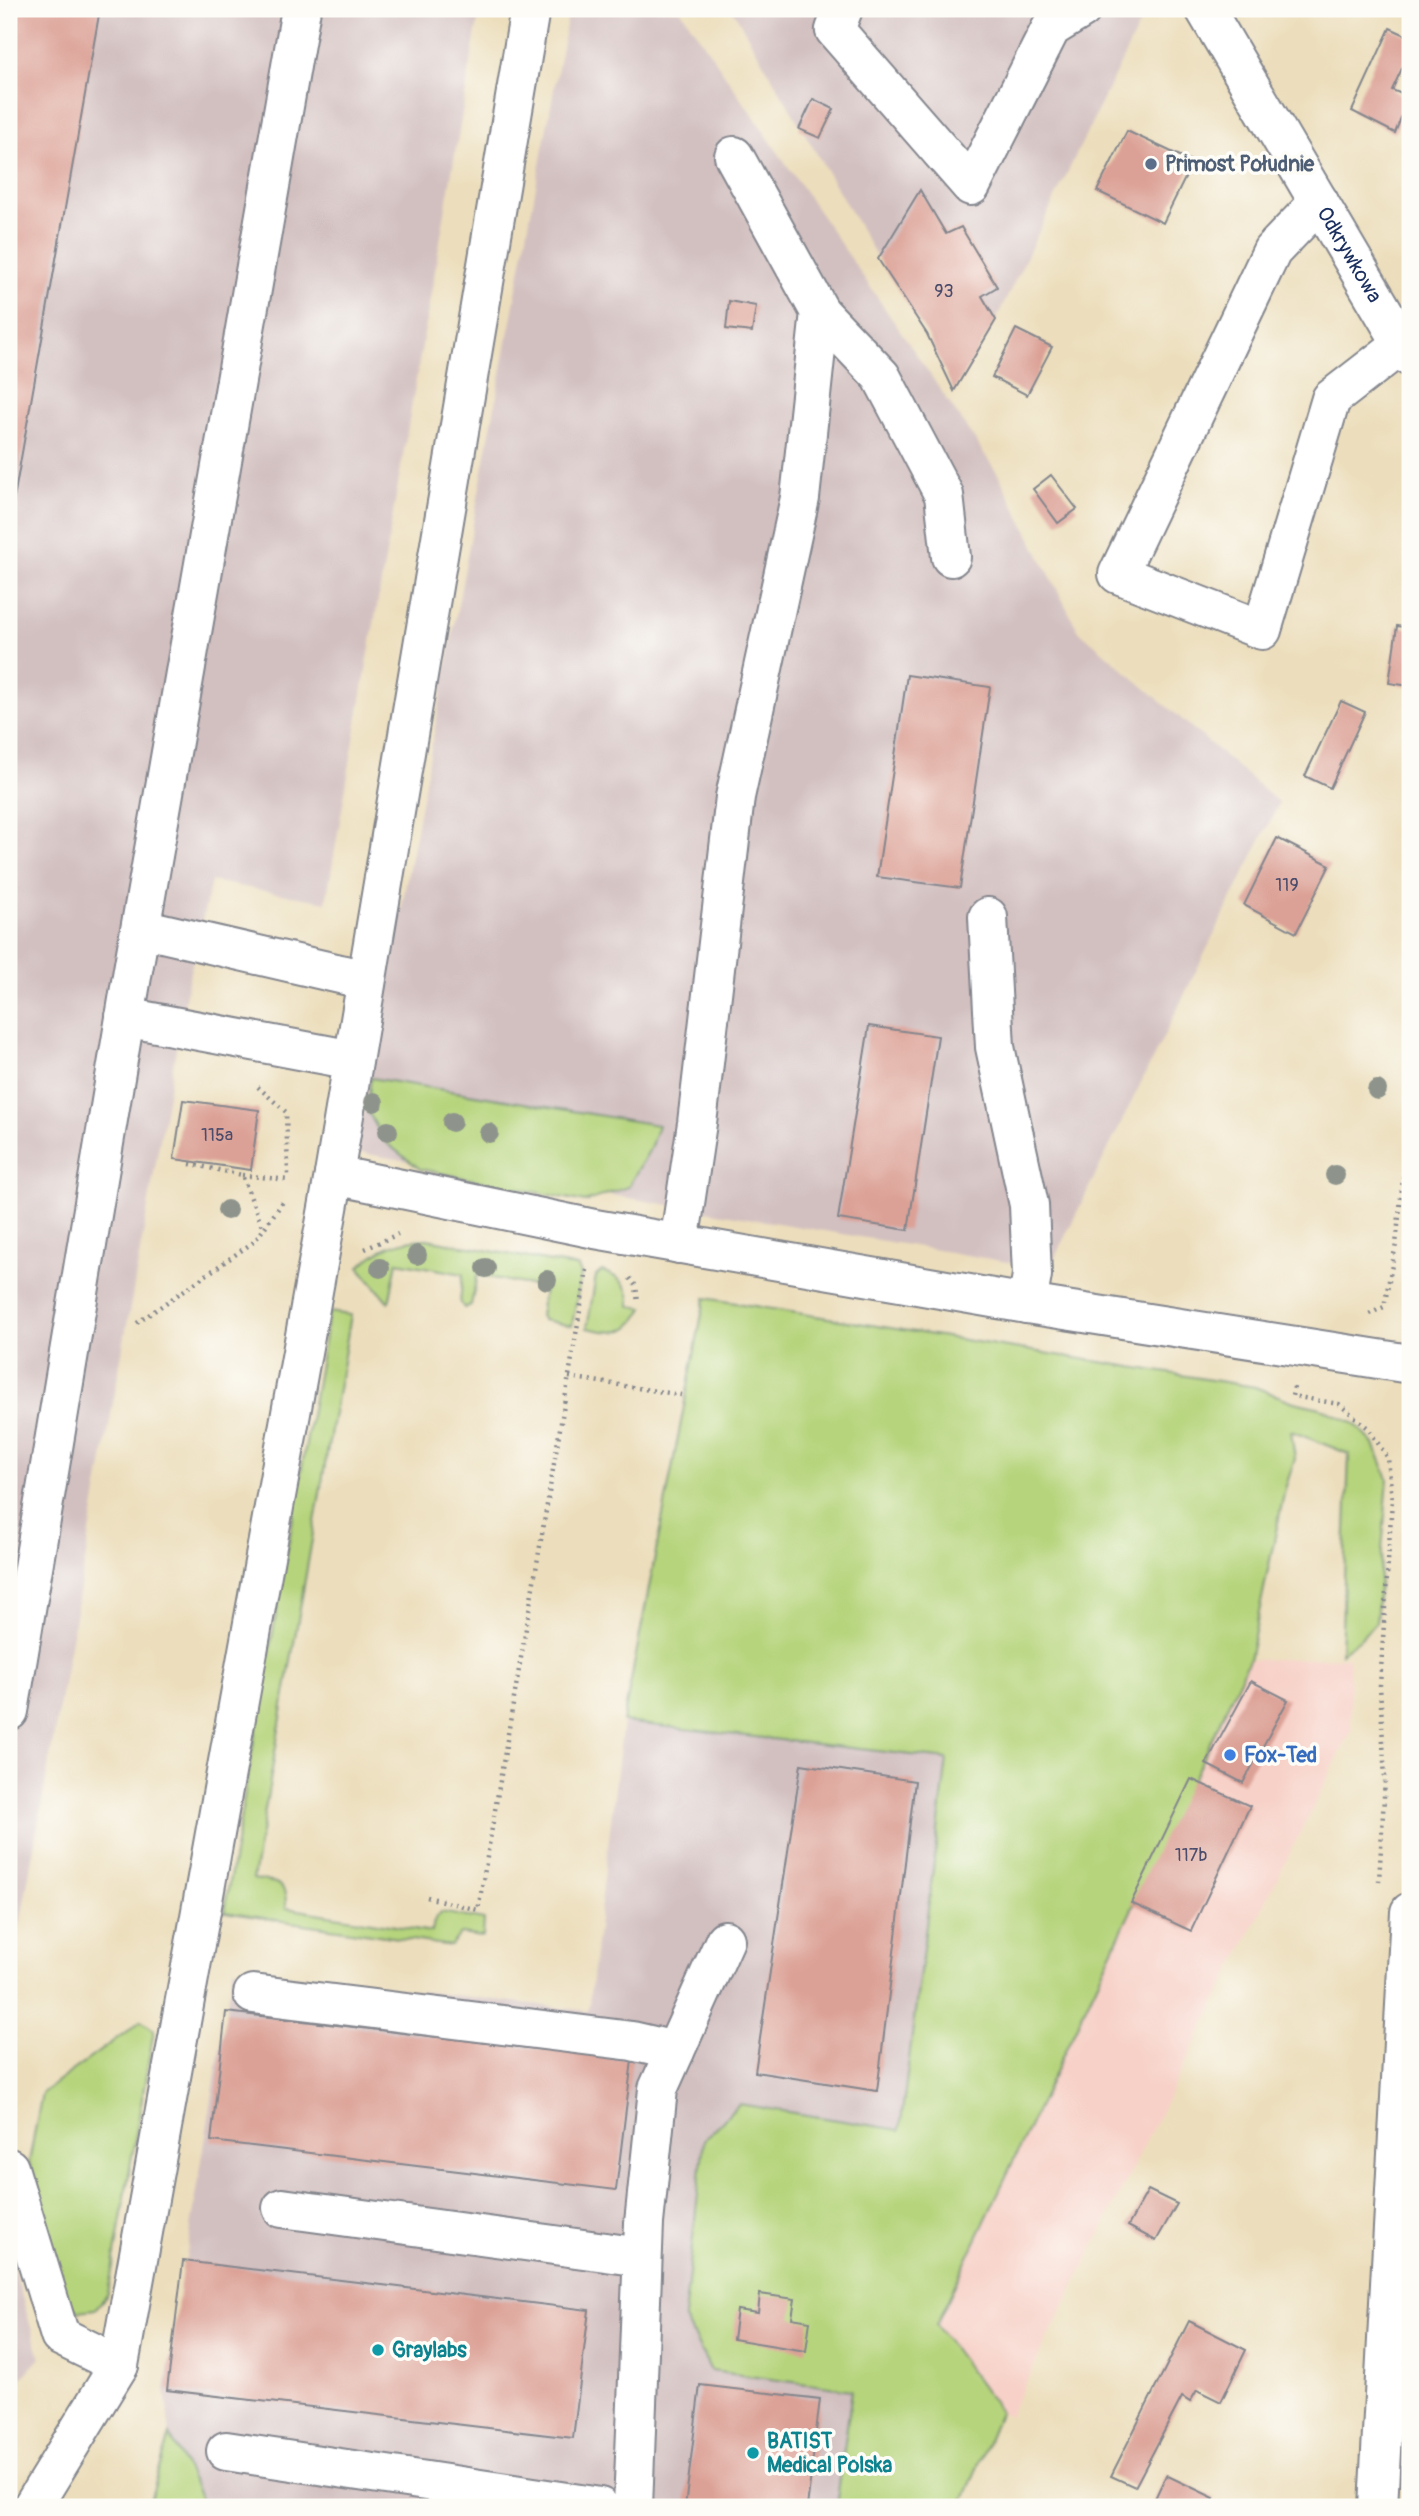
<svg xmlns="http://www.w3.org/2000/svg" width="1419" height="2516" font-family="Pangolin,sans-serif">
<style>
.built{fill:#f7d1c8}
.industrial{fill:#d2bfc0}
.green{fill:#b6d47b;stroke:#68826c;stroke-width:2}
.building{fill:#dca196}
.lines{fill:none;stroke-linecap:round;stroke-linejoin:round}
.minor-casing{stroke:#84868d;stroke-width:42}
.path{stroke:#84868d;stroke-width:4.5;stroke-dasharray:2 5;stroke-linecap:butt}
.minor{stroke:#fff;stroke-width:38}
.tree{fill:#8e948c}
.service-dot{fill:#5c6f8a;stroke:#fdfcf7;stroke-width:2.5}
.shop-dot{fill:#3f7fe0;stroke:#fdfcf7;stroke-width:2.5}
.culture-dot{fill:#0f9aa8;stroke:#fdfcf7;stroke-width:2.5}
.labels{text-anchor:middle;stroke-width:7;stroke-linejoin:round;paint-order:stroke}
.number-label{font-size:18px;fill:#4b4c6c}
.service-label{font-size:21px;font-weight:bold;fill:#4e5e75;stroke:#fdfcf7;text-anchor:start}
.street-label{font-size:21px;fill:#1b2f5e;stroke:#fdfcf7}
.shop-label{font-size:21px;font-weight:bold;fill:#366cbe;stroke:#fdfcf7;text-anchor:start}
.culture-label{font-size:21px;font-weight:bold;fill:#0d838f;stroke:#fdfcf7;text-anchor:start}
</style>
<rect width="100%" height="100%" fill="#fdfcf7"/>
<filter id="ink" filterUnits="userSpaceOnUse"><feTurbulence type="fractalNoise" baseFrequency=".0143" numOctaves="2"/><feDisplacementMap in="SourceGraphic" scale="14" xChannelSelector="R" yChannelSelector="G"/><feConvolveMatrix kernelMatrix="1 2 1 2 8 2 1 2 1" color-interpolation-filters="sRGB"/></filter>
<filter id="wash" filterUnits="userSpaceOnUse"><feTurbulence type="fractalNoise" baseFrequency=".00686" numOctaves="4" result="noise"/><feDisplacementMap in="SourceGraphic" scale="28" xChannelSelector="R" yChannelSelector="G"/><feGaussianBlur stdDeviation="1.57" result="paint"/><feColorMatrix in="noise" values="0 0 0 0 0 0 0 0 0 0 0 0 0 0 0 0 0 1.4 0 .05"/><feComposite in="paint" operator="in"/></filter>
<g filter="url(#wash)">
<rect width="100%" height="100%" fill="#ecdebc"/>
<!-- built -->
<polygon class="built" points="1349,1657 1351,1731 1009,2416 1000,2412 936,2325 1249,1660"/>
<!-- industrial -->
<g class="industrial">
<polygon points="9,9 480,9 326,902 211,881 188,982 9,1987"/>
<polygon points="569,9 680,9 998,474 1078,630 1279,803 1049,1269 356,1152"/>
<polygon points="732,9 1135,9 1141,21 996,320 954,391 927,334 878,259"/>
<polygon points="623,1722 947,1759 900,2130 739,2104 704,2140 684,2317 711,2371 852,2390 836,2507 205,2507 170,2435 165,2388 233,1969 588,2011"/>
<polygon points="9,2253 40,2358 9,2392"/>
</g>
<!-- green -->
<g class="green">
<polygon points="371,1078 658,1125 650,1149 628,1187 585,1202 420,1169 385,1142 367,1110"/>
<path d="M427 1239 578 1267 581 1274 572 1326 543 1320 540 1316 544 1288 477 1275 471 1305 464 1308 460 1302 463 1274 397 1262 389 1303 359 1267C381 1247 398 1240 427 1239Z"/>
<path d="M602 1271C619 1277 632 1286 630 1306L644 1308C628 1336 617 1334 587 1328L596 1276Z"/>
<polygon points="705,1298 1255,1387 1294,1402 1321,1408 1355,1424 1374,1444 1388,1479 1376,1622 1360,1639 1341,1653 1349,1454 1291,1431 1295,1459 1285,1489 1249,1660 936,2325 1000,2412 961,2507 836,2507 852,2390 711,2371 684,2317 704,2140 739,2104 900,2130 947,1759 623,1722"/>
<path d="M329 1312 351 1315 253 1879C278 1883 287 1881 286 1908L432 1932 434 1921 441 1912 484 1920 483 1937 460 1934 451 1946 224 1912Z"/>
<polygon points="141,2021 154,2030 108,2294 95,2309 79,2311 66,2300 29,2162 42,2093"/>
<polygon points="170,2435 205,2507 148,2507"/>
</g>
<g id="blocks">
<!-- building -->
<g class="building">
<polygon points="9,9 100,9 10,521 9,521"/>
<polygon points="1390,28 1410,37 1410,51 1392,90 1409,97 1395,133 1352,111"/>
<polygon points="813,99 834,109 820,138 799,129"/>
<polygon points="1127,131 1193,162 1163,223 1097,191"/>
<polygon points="920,190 946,234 961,227 997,287 982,296 996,320 954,391 927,334 878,259"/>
<polygon points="729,301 756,306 752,332 726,329"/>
<polygon points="1016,329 1052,347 1027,395 992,377"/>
<polygon points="1051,475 1077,509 1058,523 1033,489"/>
<polygon points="1397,626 1410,628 1410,686 1389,683"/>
<polygon points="907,675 990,687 960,888 877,877"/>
<polygon points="1341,701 1365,712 1330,788 1305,776"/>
<polygon points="1277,838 1330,865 1296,933 1244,905"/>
<polygon points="869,1026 938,1036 908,1230 838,1219"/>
<polygon points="183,1100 259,1110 251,1170 174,1159"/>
<polygon points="1251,1681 1288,1700 1243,1783 1206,1764"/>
<polygon points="801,1764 915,1781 877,2091 755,2072"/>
<polygon points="1191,1779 1250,1806 1191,1931 1131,1903"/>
<polygon points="226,2012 632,2060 616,2190 211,2141"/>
<polygon points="1148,2190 1177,2204 1156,2241 1128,2226"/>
<polygon points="183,2261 589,2310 573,2438 167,2390"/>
<polygon points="760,2294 795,2299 792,2318 810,2321 806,2351 733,2339 737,2310 758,2313"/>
<polygon points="1189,2321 1246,2350 1221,2402 1197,2390 1190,2402 1182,2397 1135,2487 1111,2476"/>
<polygon points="700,2385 820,2399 807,2507 685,2507"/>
<polygon points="1166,2475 1214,2498 1209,2507 1151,2507"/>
</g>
</g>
</g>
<g filter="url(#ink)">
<use href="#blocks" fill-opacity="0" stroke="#84868d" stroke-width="2"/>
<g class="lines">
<defs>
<g id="minor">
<polyline points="843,9 835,30 971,186 1051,28 1082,9"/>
<path id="s1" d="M1205 9 1410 357"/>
<polyline points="1319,202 1272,251 1118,574 1262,630 1331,399 1402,344"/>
<polyline points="820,312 881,376 944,495 951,557"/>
<polyline points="988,917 995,1047 1029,1205 1032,1275 1027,1304"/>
<polyline points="141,928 366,980"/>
<polyline points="125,1017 353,1060"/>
<polyline points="334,1175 595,1229 1027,1304 1410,1364"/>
<polyline points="679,1244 697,1123 735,797 800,498 820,312 734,156"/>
<polyline points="9,1711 133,970 301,9"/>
<polyline points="253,1994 632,2041 675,2051"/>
<polyline points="9,2168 60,2336 119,2365"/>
<polyline points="282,2208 642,2257"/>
<polyline points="226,2451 600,2507"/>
<polyline points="32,2507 119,2365 334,1175 530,9"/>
<polyline points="633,2507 644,2223 658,2089 725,1940"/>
<polyline points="1378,2507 1410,1912"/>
</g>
</defs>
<!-- minor casing -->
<use href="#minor" class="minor-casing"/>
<!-- path -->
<g class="path">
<polyline points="258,1087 286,1112 288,1175"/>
<polyline points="190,1164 242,1175 263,1229"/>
<polyline points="242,1175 288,1180"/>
<polyline points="365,1249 398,1234"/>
<polyline points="630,1278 636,1286 638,1303"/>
<polyline points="1369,1314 1384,1307 1396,1244 1410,1113"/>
<polyline points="137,1323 255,1241 285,1199"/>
<polyline points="569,1377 681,1395"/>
<polyline points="1294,1387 1292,1396 1339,1404 1367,1427 1388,1458 1392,1500 1380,1685 1385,1780 1379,1881"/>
<polyline points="427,1897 478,1910 587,1270"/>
</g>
<!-- minor -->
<use href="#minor" class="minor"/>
</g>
<!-- trees -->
<g class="tree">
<circle cx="1377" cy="1090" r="10"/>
<circle cx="374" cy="1102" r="10"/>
<circle cx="452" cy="1122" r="10"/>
<circle cx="388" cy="1131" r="10"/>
<circle cx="489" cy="1133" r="10"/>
<circle cx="1335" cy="1175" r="10"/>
<circle cx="227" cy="1210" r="10"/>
<circle cx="417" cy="1255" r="10"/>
<circle cx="380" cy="1268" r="10"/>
<circle cx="486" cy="1268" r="10"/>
<circle cx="547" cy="1280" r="10"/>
</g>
</g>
<!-- markers -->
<circle class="service-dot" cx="1151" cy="164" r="7"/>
<circle class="shop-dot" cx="1230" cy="1755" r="7"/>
<g class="culture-dot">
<circle cx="378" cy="2350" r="7"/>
<circle cx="753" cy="2453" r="7"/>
</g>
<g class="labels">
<!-- number labels -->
<g class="number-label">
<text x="944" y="297">93</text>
<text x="1287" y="891">119</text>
<text x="217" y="1141">115a</text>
<text x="1191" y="1861">117b</text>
</g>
<!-- service labels -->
<g class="service-label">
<text x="1165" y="171">Primost Południe</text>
</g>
<!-- street labels -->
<g class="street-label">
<text dy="7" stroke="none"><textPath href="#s1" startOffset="285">Odkrywkowa</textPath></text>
</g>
<!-- shop labels -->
<g class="shop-label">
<text x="1244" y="1762">Fox-Ted</text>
</g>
<!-- culture labels -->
<g class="culture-label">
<text x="392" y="2357">Graylabs</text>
<text x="767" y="2448">BATIST<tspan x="767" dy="24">Medical Polska</tspan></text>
</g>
</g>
<!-- margin -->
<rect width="1419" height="2516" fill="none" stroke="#fdfcf7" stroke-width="35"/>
</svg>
